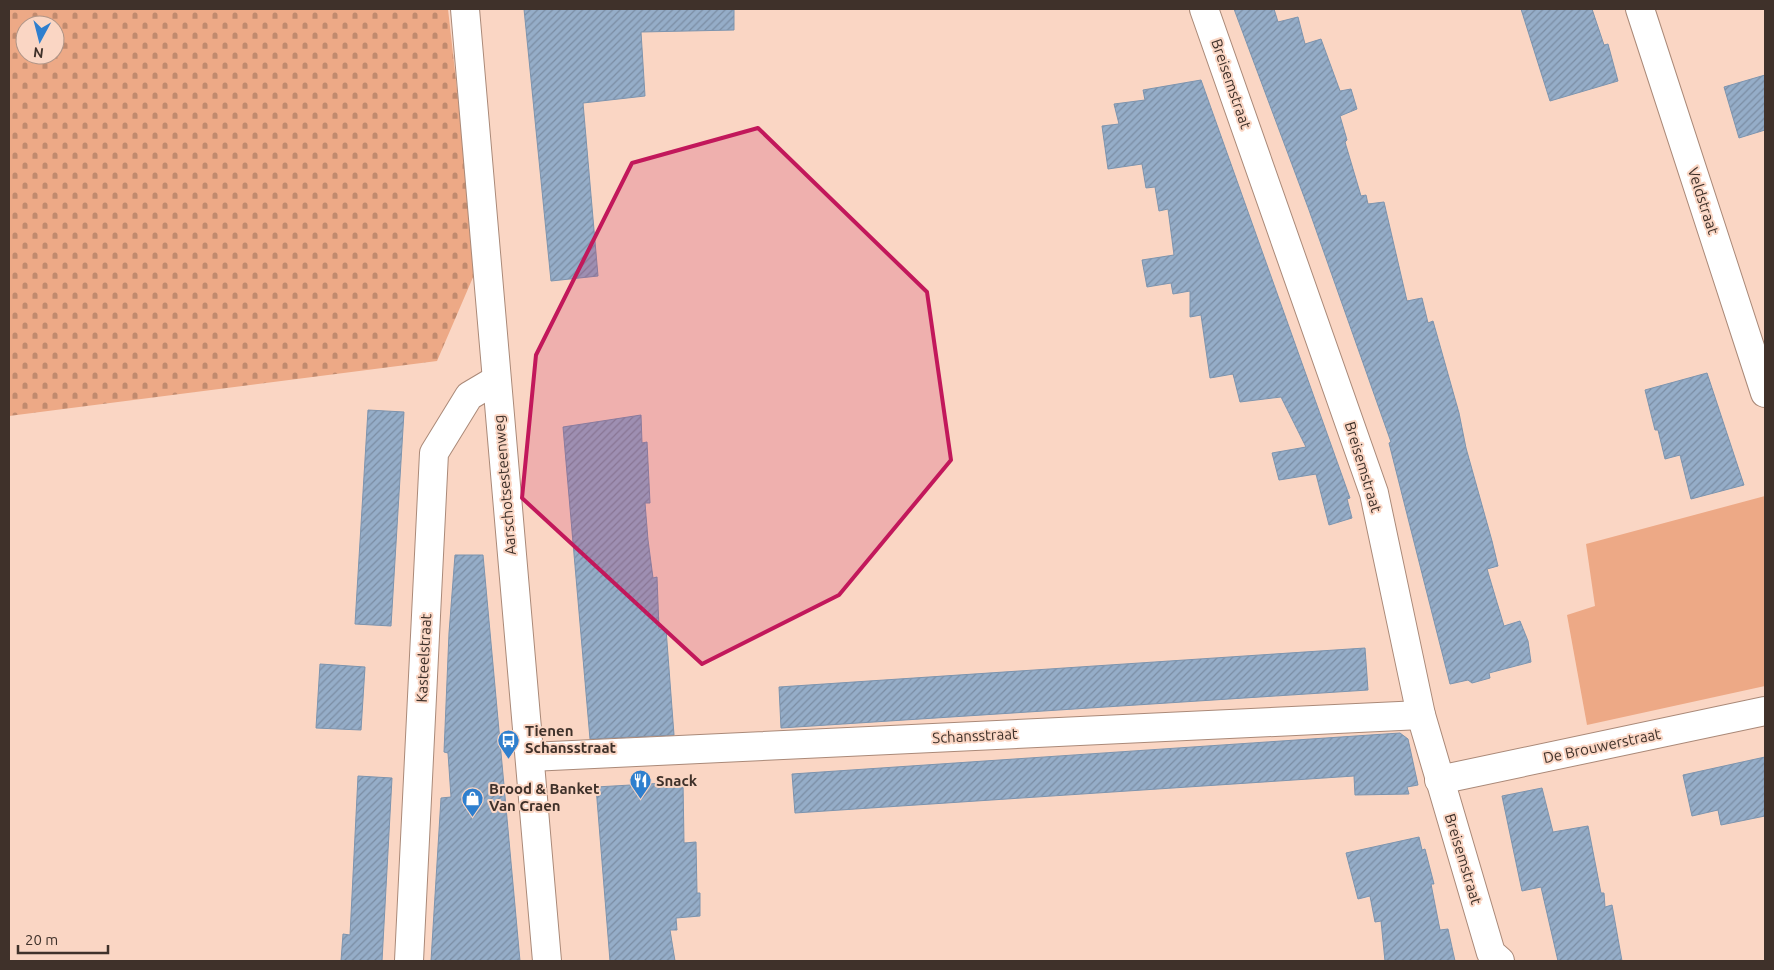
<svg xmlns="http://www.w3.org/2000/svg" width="1774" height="970" font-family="Ubuntu,sans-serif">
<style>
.grass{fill:#eda986}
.cemetery{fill:url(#cemetery-stones);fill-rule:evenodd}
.building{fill:url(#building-hatch);stroke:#7d94ae}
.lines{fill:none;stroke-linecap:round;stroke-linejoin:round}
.minor-casing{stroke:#aa8978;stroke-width:30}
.secondary-casing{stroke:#aa8978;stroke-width:30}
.minor{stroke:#fff;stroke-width:28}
.secondary{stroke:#fff;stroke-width:28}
.marked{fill:#c2185b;fill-opacity:0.2;stroke:#c2185b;stroke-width:4;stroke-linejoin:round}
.labels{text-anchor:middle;stroke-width:4;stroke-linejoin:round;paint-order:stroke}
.street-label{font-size:15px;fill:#3f312a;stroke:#fad6c4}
.poi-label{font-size:15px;font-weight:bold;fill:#3f312a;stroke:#fad6c4;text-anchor:start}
</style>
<defs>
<pattern id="cemetery-stones" width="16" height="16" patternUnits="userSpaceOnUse" patternTransform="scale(1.25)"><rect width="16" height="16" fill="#eda986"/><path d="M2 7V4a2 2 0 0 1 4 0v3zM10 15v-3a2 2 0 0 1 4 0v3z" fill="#c18a6e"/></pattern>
<pattern id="building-hatch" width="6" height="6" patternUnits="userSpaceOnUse" patternTransform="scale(1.25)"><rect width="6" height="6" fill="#95adc8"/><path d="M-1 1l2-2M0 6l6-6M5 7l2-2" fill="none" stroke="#7b8da3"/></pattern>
</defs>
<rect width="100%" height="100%" fill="#fad6c4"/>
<!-- grass -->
<polygon class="grass" points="1765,496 1765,686 1587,725 1567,615 1595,606 1586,544"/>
<!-- cemetery -->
<path class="cemetery" d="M9 9H448L477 268 437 361 9 416ZM25 25H55V55H25Z"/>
<!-- building -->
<g class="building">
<polygon points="524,9 734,9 734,30 641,32 645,96 583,103 598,276 551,281"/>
<polygon points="1234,9 1274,9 1278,22 1298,17 1305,44 1321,39 1340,91 1351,89 1357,109 1340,116 1347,140 1345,142 1361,196 1366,195 1368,204 1384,202 1407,301 1422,298 1428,323 1433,321 1459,413 1466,448 1492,541 1498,566 1487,569 1504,626 1520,621 1528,641 1531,662 1489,673 1490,678 1472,683 1468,680 1450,684 1389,443 1391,442 1309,210"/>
<polygon points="1521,9 1592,9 1604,45 1608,44 1618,81 1550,101"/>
<polygon points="1765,75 1765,130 1739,138 1724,87"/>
<polygon points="1201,80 1350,498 1347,499 1352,518 1329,525 1316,474 1279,480 1272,453 1306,447 1281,397 1240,402 1233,374 1210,378 1201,315 1190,317 1190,291 1173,294 1171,283 1147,287 1142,260 1174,255 1168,209 1159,211 1155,187 1146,188 1142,164 1108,169 1102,126 1119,124 1114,104 1145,100 1143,90"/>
<polygon points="1707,373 1744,485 1691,499 1680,455 1665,459 1658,430 1655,430 1645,390"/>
<polygon points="368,410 404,412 391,626 355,624"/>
<polygon points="641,415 642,443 647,442 650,503 645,503 648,540 653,578 657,577 659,629 666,629 674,735 590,739 563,427"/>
<polygon points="455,555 483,555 520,961 431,961 441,798 451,797 448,753 444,752 449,633"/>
<polygon points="1365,648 1368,690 781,728 779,687"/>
<polygon points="320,664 365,667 361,730 316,728"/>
<polygon points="1400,733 1408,739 1418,785 1407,787 1409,794 1355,795 1354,776 795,813 792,774"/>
<polygon points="1765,757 1765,816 1721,825 1718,810 1692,816 1683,775"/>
<polygon points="358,776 392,778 382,961 341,961 343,934 350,935"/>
<polygon points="683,782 684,843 696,842 697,893 700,893 700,916 676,918 677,930 670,930 675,961 610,961 596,787"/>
<polygon points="1542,788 1553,832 1588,826 1601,893 1604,893 1605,907 1612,905 1622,961 1558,961 1541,887 1522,891 1502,796"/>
<polygon points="1419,837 1422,850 1425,849 1434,884 1431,884 1440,930 1448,929 1455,961 1385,961 1381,921 1375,922 1370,896 1358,899 1346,853"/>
</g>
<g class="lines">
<defs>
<g id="minor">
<polyline points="1204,9 1374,493 1421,715 1491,953 1500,961"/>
<polyline points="1640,9 1765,393"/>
<polyline points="530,757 1421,715"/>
<polyline points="1439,780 1765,711"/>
<polyline points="409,961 434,453 469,396 496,380"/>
</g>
<polyline id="secondary" points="465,9 547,961"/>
</defs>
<!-- minor casing -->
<use href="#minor" class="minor-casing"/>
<!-- secondary casing -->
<use href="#secondary" class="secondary-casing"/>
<!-- minor -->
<use href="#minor" class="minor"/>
<!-- secondary -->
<use href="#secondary" class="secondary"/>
</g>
<!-- marked area -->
<path class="marked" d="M758 128 927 292 951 460 839 595 702 664 522 498 536 355 632 163Z"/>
<!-- icons -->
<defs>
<symbol id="bus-pin" viewBox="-11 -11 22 30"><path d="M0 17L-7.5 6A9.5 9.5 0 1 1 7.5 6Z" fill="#2f7fce" stroke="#fad6c4"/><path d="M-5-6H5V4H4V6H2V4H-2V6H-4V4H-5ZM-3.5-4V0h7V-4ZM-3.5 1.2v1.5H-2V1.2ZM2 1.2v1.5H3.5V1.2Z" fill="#fff"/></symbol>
<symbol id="restaurant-pin" viewBox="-11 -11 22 30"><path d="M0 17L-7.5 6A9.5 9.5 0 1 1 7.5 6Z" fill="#2f7fce" stroke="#fad6c4"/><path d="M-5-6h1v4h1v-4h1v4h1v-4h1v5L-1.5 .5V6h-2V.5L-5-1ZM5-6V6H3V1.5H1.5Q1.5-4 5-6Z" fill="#fff"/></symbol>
<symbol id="shop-pin" viewBox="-11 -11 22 30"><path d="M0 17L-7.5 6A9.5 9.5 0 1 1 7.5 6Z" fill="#2f7fce" stroke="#fad6c4"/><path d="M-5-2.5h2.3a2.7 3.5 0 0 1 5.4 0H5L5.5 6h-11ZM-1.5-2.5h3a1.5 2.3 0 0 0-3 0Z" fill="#fff"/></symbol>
</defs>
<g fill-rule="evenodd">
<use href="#bus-pin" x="496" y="728" width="25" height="34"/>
<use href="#restaurant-pin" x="628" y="768" width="25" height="34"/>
<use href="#shop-pin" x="460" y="786" width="25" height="34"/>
</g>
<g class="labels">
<!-- street labels -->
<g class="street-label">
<text transform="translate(1231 84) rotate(71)" y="5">Breisemstraat</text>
<text transform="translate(1703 201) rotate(72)" y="5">Veldstraat</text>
<text transform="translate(1363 467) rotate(73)" y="5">Breisemstraat</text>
<text transform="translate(505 485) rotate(-95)" y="5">Aarschotsesteenweg</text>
<text transform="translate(424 658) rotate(-87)" y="5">Kasteelstraat</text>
<text transform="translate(975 736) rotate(-3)" y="5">Schansstraat</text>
<text transform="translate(1602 746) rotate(-12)" y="5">De Brouwerstraat</text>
<text transform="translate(1463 859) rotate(73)" y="5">Breisemstraat</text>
</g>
<!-- poi labels -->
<g class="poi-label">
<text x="525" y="736">Tienen<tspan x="525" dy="17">Schansstraat</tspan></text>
<text x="656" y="786">Snack</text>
<text x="489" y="794">Brood &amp; Banket<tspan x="489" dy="17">Van Craen</tspan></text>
</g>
</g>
<!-- border -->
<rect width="1774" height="970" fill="none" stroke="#3f312a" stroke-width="20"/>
<!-- north arrow -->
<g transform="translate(40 40) rotate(187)"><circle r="24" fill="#fad6c4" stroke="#af9486"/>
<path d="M0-4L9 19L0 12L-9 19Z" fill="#2f7fce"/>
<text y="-8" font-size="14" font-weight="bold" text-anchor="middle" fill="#3f312a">N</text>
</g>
<!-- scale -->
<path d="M18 945v8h90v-8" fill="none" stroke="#3f312a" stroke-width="2.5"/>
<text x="25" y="945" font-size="15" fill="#3f312a" stroke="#fad6c4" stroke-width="4" paint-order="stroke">20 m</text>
</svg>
